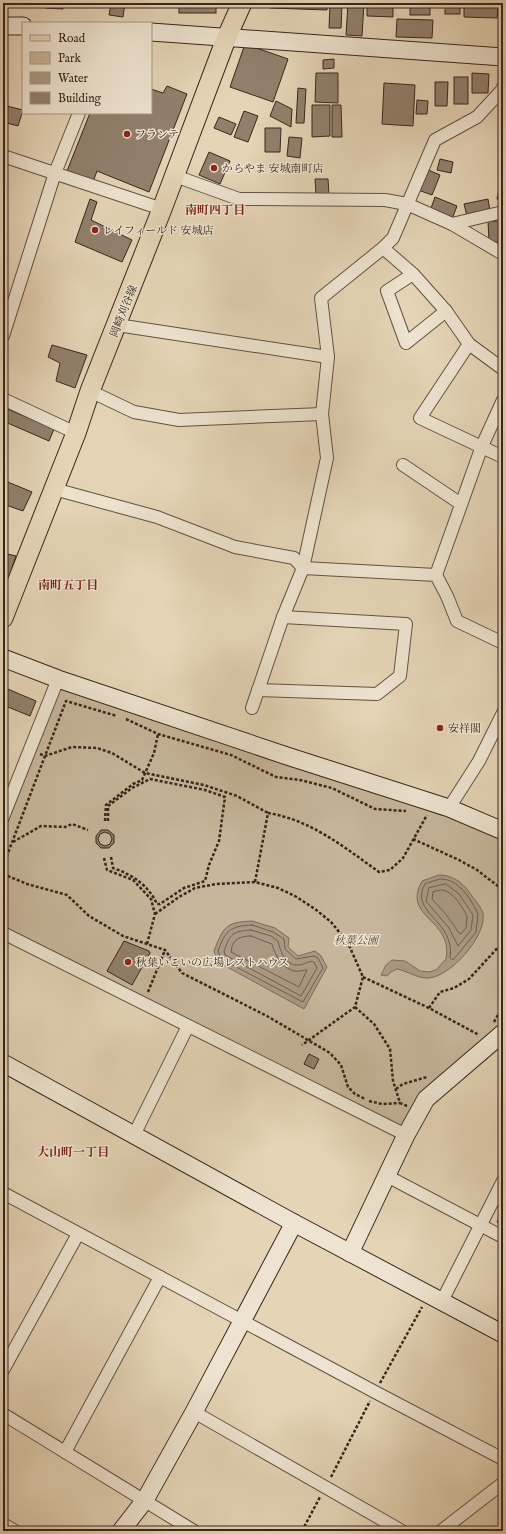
<svg xmlns="http://www.w3.org/2000/svg" width="506" height="1534" font-family="'IM FELL English','Noto Serif JP',serif">
<style>
.green{fill:#c8b69c;stroke:#806e5c}
.water{fill:#aa9882;stroke:#7c6a5a}
.lines{fill:none;stroke-linecap:round;stroke-linejoin:round}
.shore{stroke:#715e50;stroke-width:1}
.building{fill:#92806d;stroke:#38251d;fill-rule:evenodd}
.street-casing{stroke:#635143;stroke-width:14}
.secondary-casing{stroke:#38251d;stroke-width:19}
.primary-casing{stroke:#38251d;stroke-width:21}
.path{stroke:#38251d;stroke-width:2.5;stroke-dasharray:3 2;stroke-linecap:butt}
.street{stroke:#eee3d0;stroke-width:12}
.secondary{stroke:#eee3d0;stroke-width:17}
.primary{stroke:#e5d4b6;stroke-width:19}
.poi-dot{fill:#8f2418;stroke:#eee3d0;stroke-width:1.5}
.labels{text-anchor:middle;stroke-width:3;stroke-linejoin:round;paint-order:stroke}
.poi-label{font-size:11px;fill:#38251d;stroke:#eee3d0;text-anchor:start}
.street-label{font-size:11px;fill:#38251d;stroke:#eee3d0}
.park-label{font-size:11px;font-style:italic;fill:#5c493d;stroke:#eee3d0}
.neighbourhood-label{font-size:12px;font-weight:bold;fill:#7a1f14;stroke:#eee3d0}
</style>
<rect width="100%" height="100%" fill="#e5d4b6"/>
<filter id="stains"><feTurbulence type="fractalNoise" baseFrequency=".005" numOctaves="4"/><feColorMatrix values="0 0 0 0 .2 0 0 0 0 .09 0 0 0 0 .02 0 0 0 .5 -.17"/></filter>
<radialGradient id="worn" r=".72"><stop offset=".6" stop-color="#630" stop-opacity="0"/><stop offset="1" stop-color="#630" stop-opacity=".3"/></radialGradient>
<!-- green -->
<polygon class="green" points="61,687 291,762 441,815 451,814 503,836 503,1026 406,1124 400,1126 3,927 3,835"/>
<!-- water -->
<g class="water">
<path d="M439 875C452 875 462 882 469 892 473 898 481 906 483 913 487 936 451 976 429 978 418 979 408 971 397 969L391 972 387 976 381 975 386 965 392 960 405 961 420 971 429 972 436 970 446 959C454 919 401 918 422 881Z"/>
<path d="M252 921 275 928 289 938 288 947 298 956 315 951 321 956 327 967 304 1009 218 962 214 951C223 927 226 922 252 921Z"/>
</g>
<g class="lines">
<!-- shore -->
<g class="shore">
<path d="M440 879C458 878 471 899 478 914L476 932 453 960 450 958C456 920 408 913 425 884Z"/>
<polygon points="446,884 459,894 473,915 471,930 458,946 449,928 426,901 429,888"/>
<path d="M441 890C453 890 462 907 467 916L466 928 461 934 459 933 445 913 432 899 433 892Z"/>
<path d="M252 925 273 932 284 939 285 949 296 959 314 956 318 958 323 968 303 1002 221 959 218 951C225 931 230 926 252 925Z"/>
<path d="M251 930 271 936 278 941C280 951 286 966 298 965 304 965 309 960 314 962L317 968 301 996 225 955 224 951C230 934 233 931 251 930Z"/>
<path d="M251 936 272 944C275 955 282 968 294 971 299 972 303 970 307 970L299 987 231 952C232 939 240 936 251 936Z"/>
</g>
</g>
<!-- building -->
<g class="building">
<polygon points="46,3 63,3 63,9 45,8"/>
<polygon points="111,3 125,3 123,17 109,15"/>
<rect x="179" y="3" width="37" height="10"/>
<polygon points="271,3 327,3 327,10 270,8"/>
<polygon points="330,3 342,4 341,28 329,28"/>
<polygon points="348,3 364,3 362,36 346,35"/>
<polygon points="367,3 393,3 393,17 367,16"/>
<rect x="410" y="3" width="20" height="12"/>
<rect x="445" y="3" width="15" height="11"/>
<polygon points="464,3 498,4 497,18 464,17"/>
<polygon points="397,19 433,20 432,38 396,37"/>
<polygon points="245,44 288,59 273,102 230,87"/>
<polygon points="334,59 334,68 323,69 323,60"/>
<polygon points="316,73 338,73 338,103 315,102"/>
<polygon points="472,73 489,74 488,93 472,93"/>
<rect x="454" y="77" width="14" height="27"/>
<polygon points="435,82 448,82 447,106 435,106"/>
<polygon points="384,83 415,85 413,126 382,124"/>
<polygon points="167,86 187,94 149,192 97,171 93,182 67,171 90,113 151,113 151,89 163,93"/>
<polygon points="298,88 306,89 304,123 296,123"/>
<polygon points="417,100 428,101 427,114 416,114"/>
<polygon points="276,101 292,109 291,127 270,116"/>
<polygon points="3,105 23,110 18,126 3,122"/>
<polygon points="312,105 330,105 330,136 312,137"/>
<polygon points="332,105 341,105 342,137 332,137"/>
<polygon points="244,111 258,116 248,142 234,137"/>
<polygon points="219,117 236,124 231,135 214,128"/>
<polygon points="265,128 281,128 280,152 265,152"/>
<polygon points="289,137 302,138 300,158 287,156"/>
<polygon points="209,152 230,161 220,184 199,175"/>
<polygon points="440,159 453,162 451,173 437,170"/>
<polygon points="426,169 440,175 432,195 418,190"/>
<polygon points="315,179 328,179 329,195 316,195"/>
<polygon points="501,180 503,180 503,201 497,199"/>
<polygon points="435,197 457,206 452,219 430,211"/>
<polygon points="90,199 97,202 91,220 132,240 122,262 75,242"/>
<polygon points="488,199 490,211 467,216 464,204"/>
<polygon points="488,221 501,221 502,242 489,242"/>
<polygon points="52,345 87,355 75,388 56,381 60,363 48,357"/>
<polygon points="3,407 54,429 49,441 3,421"/>
<polygon points="3,480 32,492 23,511 3,504"/>
<polygon points="3,553 16,556 3,595"/>
<polygon points="3,687 36,701 30,716 3,705"/>
<path d="M101 830H108L114 835V843L109 848H101L96 843V836ZM105 832 110 834 112 839 110 844 105 846 100 844 98 839 100 834Z"/>
<polygon points="124,941 149,951 150,953 132,985 107,971"/>
<polygon points="309,1054 319,1059 314,1069 304,1064"/>
<polygon points="503,1210 503,1225 497,1222"/>
</g>
<g class="lines">
<defs>
<g id="street">
<polyline points="503,87 502,90 477,117 435,140 393,238 383,248 413,274 446,311 469,344 503,369"/>
<polyline points="3,156 162,209"/>
<polyline points="175,176 239,199 385,200 407,204 452,224 503,212"/>
<polyline points="452,224 503,254"/>
<polyline points="413,274 387,291 406,343 446,311"/>
<polyline points="117,325 328,357"/>
<polyline points="3,336 55,173 79,113"/>
<polyline points="469,344 420,418 503,457"/>
<polyline points="90,391 134,412 179,420 322,414"/>
<polyline points="3,399 76,433"/>
<polyline points="403,465 461,504"/>
<polyline points="54,489 157,517 235,547 294,558 303,568 436,575 447,596 457,621 503,643"/>
<polyline points="436,575 482,446 503,400"/>
<polyline points="258,690 377,694 400,676 406,624 283,617"/>
<polyline points="252,708 283,617 303,568 327,458 322,414 328,357 321,298 383,248"/>
<polyline points="449,808 479,761 503,713"/>
<polyline points="3,817 58,679"/>
<polyline points="3,933 406,1135"/>
<polyline points="134,1135 188,1026"/>
<polyline points="387,1176 503,1237"/>
<polyline points="3,1193 375,1392 503,1459"/>
<polyline points="442,1301 503,1181"/>
<polyline points="3,1370 78,1234"/>
<polyline points="194,1412 402,1531"/>
<polyline points="3,1414 194,1531"/>
<polyline points="65,1452 160,1277"/>
<polyline points="3,1524 15,1531"/>
<polyline points="441,1531 503,1483"/>
</g>
<g id="secondary">
<polyline points="3,26 23,26"/>
<polyline points="151,32 503,57"/>
<polyline points="3,658 58,679 287,756 449,808 503,831"/>
<polyline points="3,1063 294,1223 503,1334"/>
<polyline points="350,1253 406,1135 426,1099 503,1033"/>
<polyline points="121,1531 145,1500 194,1412 294,1223"/>
</g>
<polyline id="primary" points="3,618 76,433 90,391 162,209 226,39 242,3"/>
</defs>
<!-- street casing -->
<use href="#street" class="street-casing"/>
<!-- secondary casing -->
<use href="#secondary" class="secondary-casing"/>
<!-- primary casing -->
<use href="#primary" class="primary-casing"/>
<!-- path -->
<g class="path">
<polyline points="126,719 158,734 231,755 276,777 300,780 332,788 375,809 406,811"/>
<polyline points="40,754 45,756 72,747 97,748 112,753 145,773 204,785 237,796 268,813"/>
<polyline points="105,821 106,805 133,784 142,780 154,753 158,734"/>
<path d="M108 821V806L132 788 150 779 205 790 225 797 219 841 209 865 205 881 184 888 160 904H157C148 885 133 875 113 868L111 857"/>
<polyline points="413,839 459,860 477,870 503,890"/>
<polyline points="13,842 41,826 65,827 72,824 88,830"/>
<polyline points="104,858 107,870 133,880 151,899 155,914 147,944"/>
<polyline points="3,866 66,701 117,716"/>
<polyline points="3,874 27,884 67,895 89,916 123,936 165,950 182,973 267,1016 330,1053 341,1065 348,1087 355,1094 365,1099"/>
<path d="M255 882 268 813C311 820 344 847 379 872L390 870 403 858 427 815"/>
<polyline points="155,914 179,897 195,888 216,884 255,882 278,888 295,896 315,909 331,922 348,943 363,977 355,1007 302,1045"/>
<polyline points="363,977 429,1008 479,1035"/>
<polyline points="148,992 165,950"/>
<polyline points="355,1007 374,1024 390,1049 393,1081 400,1103 407,1106"/>
<polyline points="429,1008 440,992 454,988 469,979 503,942"/>
<polyline points="494,1022 503,1006"/>
<polyline points="396,1089 403,1084 427,1077"/>
<polyline points="369,1101 382,1104 400,1103"/>
<polyline points="380,1383 422,1307"/>
<polyline points="331,1477 370,1401"/>
<polyline points="302,1531 320,1497"/>
</g>
<!-- street -->
<use href="#street" class="street"/>
<!-- secondary -->
<use href="#secondary" class="secondary"/>
<!-- primary -->
<use href="#primary" class="primary"/>
</g>
<!-- markers -->
<g class="poi-dot">
<circle cx="127" cy="134" r="4"/>
<circle cx="214" cy="168" r="4"/>
<circle cx="95" cy="230" r="4"/>
<circle cx="440" cy="728" r="4"/>
<circle cx="128" cy="962" r="4"/>
</g>
<g class="labels">
<!-- poi labels -->
<g class="poi-label">
<text x="135" y="138">フランテ</text>
<text x="222" y="172">からやま 安城南町店</text>
<text x="103" y="234">レイフィールド 安城店</text>
<text x="448" y="732">安祥閣</text>
<text x="136" y="966">秋葉いこいの広場レストハウス</text>
</g>
<!-- street labels -->
<g class="street-label">
<text transform="translate(123 311) rotate(-68)" y="4">岡崎刈谷線</text>
</g>
<!-- park labels -->
<g class="park-label">
<text x="356" y="944">秋葉公園</text>
</g>
<!-- neighbourhood labels -->
<g class="neighbourhood-label">
<text x="215" y="214">南町四丁目</text>
<text x="68" y="589">南町五丁目</text>
<text x="73" y="1156">大山町一丁目</text>
</g>
</g>
<!-- margin -->
<rect width="506" height="1534" fill="none" stroke="#e5d4b6" stroke-width="16"/>
<rect x="4" y="4" width="498" height="1526" fill="none" stroke="#38251d" stroke-width="2"/>
<rect x="8" y="8" width="490" height="1518" fill="none" stroke="#38251d"/>
<!-- legend -->
<rect x="22" y="22" width="130" height="92" fill="#eee3d0" stroke="#a59788"/>
<rect x="30" y="35" width="20" height="6" fill="#e5d4b6" stroke="#a59788"/>
<text x="58" y="42" font-size="12" fill="#38251d">Road</text>
<rect x="30" y="52" width="20" height="12" fill="#c8b69c" stroke="#a59788"/>
<text x="58" y="62" font-size="12" fill="#38251d">Park</text>
<rect x="30" y="72" width="20" height="12" fill="#aa9882" stroke="#a59788"/>
<text x="58" y="82" font-size="12" fill="#38251d">Water</text>
<rect x="30" y="92" width="20" height="12" fill="#92806d" stroke="#a59788"/>
<text x="58" y="102" font-size="12" fill="#38251d">Building</text>
<rect width="100%" height="100%" filter="url(#stains)"/>
<rect width="100%" height="100%" fill="url(#worn)"/>
</svg>
